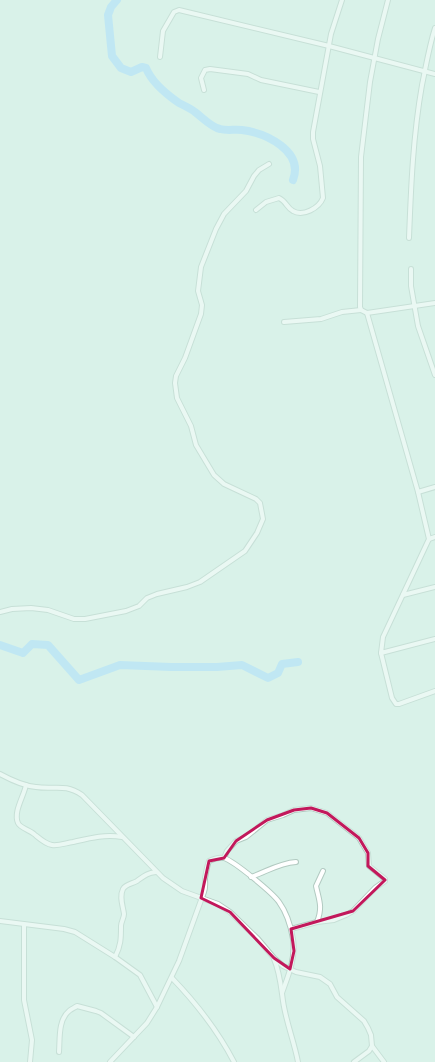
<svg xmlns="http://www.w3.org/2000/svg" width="435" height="1062" font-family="Rubik,sans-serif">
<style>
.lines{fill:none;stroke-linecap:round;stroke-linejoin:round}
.river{stroke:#a2daff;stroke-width:8}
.street-casing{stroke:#b2cac1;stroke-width:6}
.street{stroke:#fff;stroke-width:4}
.marked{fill:none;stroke:#c2185b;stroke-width:3;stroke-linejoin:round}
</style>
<rect width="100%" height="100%" fill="#d9f2e9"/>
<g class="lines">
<!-- river -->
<g class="river">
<path d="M117 0 111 7 108 15 112 56 121 68 131 72 142 67 146 68C152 83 166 94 179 103 185 106 190 108 195 112 203 118 211 127 220 129 227 131 235 129 242 130 266 133 304 151 293 180"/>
<polyline points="0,645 23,653 32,644 48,645 79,680 120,665 171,667 217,667 242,665 268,678 278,673 282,664 298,662"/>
</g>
<defs>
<g id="street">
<polyline points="388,0 378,39 370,82 361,157 360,307 361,310 367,313 435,303"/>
<polyline points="160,57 163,31 174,12 179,10 329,46 435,74"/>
<polyline points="204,90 201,78 205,70 210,69 248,74 261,80 319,92"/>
<path d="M256 210 266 202 279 198C286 201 287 208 293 211 303 217 319 208 323 198L320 166 313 139V132L331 34 342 0"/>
<path d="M409 238C411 186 413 136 422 85 426 66 429 47 435 28"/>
<polyline points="411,269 411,286 418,326 435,375"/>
<polyline points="367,313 418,492 429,539 383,637 381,653 435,639"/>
<polyline points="284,322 321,319 342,312 361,310"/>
<polyline points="418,492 435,487"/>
<polyline points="429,539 435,537"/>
<polyline points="403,595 435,587"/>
<polyline points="0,612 12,609 31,608 48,610 74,619 85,619 126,611 139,606 147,598 157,594 187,587 200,582 245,551 257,533 263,519 260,503 256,499 224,484 214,475 196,445 191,426 177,398 175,383 176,376 185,358 201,314 202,305 198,291 201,267 216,229 224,214 246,191 254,176 259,170 269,164"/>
<polyline points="381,653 392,698 396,704 399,704 435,691"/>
<path d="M0 774C11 780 23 786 36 787 55 790 64 783 82 795L163 878 182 891 218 904 230 912 258 939 274 958 283 966 296 972 320 977 330 984 337 997 364 1021 368 1028 371 1035 372 1046 384 1062"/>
<path d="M26 785C24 796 13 812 18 823 20 828 30 830 34 834 39 838 45 844 52 845 59 846 66 843 73 842 90 838 105 834 122 837"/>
<polyline points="224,858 227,851 236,841 246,837 267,820 283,815 294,810 311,808 327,813 359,838 368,853 369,866 385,879 385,881 375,888 353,911 346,915 334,920 317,922 291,929"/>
<path d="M251 877C266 872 279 863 296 862"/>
<polyline points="0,921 64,929 75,932 115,957 140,975 157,1007"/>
<path d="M317 922C323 907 319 900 316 886L323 871"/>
<polyline points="24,925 24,1000 32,1040 30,1062"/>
<path d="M115 957C121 946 121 938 121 926 121 922 124 918 124 914 123 906 119 897 123 889 126 884 132 884 137 881 144 876 147 873 156 872"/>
<path d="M274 959C280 973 281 987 283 1001 286 1022 294 1041 298 1062"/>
<path d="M172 978C196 1003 218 1031 234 1062"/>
<path d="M59 1052C60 1039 58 1020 69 1011 71 1009 74 1008 77 1006L96 1011 101 1013 134 1037"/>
<path d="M110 1062 147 1023 157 1007 179 961 204 892C206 887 205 883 205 878 206 873 207 866 209 861 213 859 219 857 224 858 234 861 273 893 279 902 287 913 291 927 293 939 296 958 288 976 282 993"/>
<polyline points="354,1062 369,1051 372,1046"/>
</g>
</defs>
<!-- street casing -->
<use href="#street" class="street-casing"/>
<!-- street -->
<use href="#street" class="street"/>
</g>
<!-- marked area -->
<path d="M0 0H435V1062H0ZM311 808 327 813 359 838 368 853V866L385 880 353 911 291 929 294 951 290 969 274 958 230 912 201 898 209 861 224 858 236 841 267 820 294 810Z" fill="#d9f2e9" fill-opacity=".55" fill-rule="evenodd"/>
<path class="marked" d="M311 808 327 813 359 838 368 853V866L385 880 353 911 291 929 294 951 290 969 274 958 230 912 201 898 209 861 224 858 236 841 267 820 294 810Z"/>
</svg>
